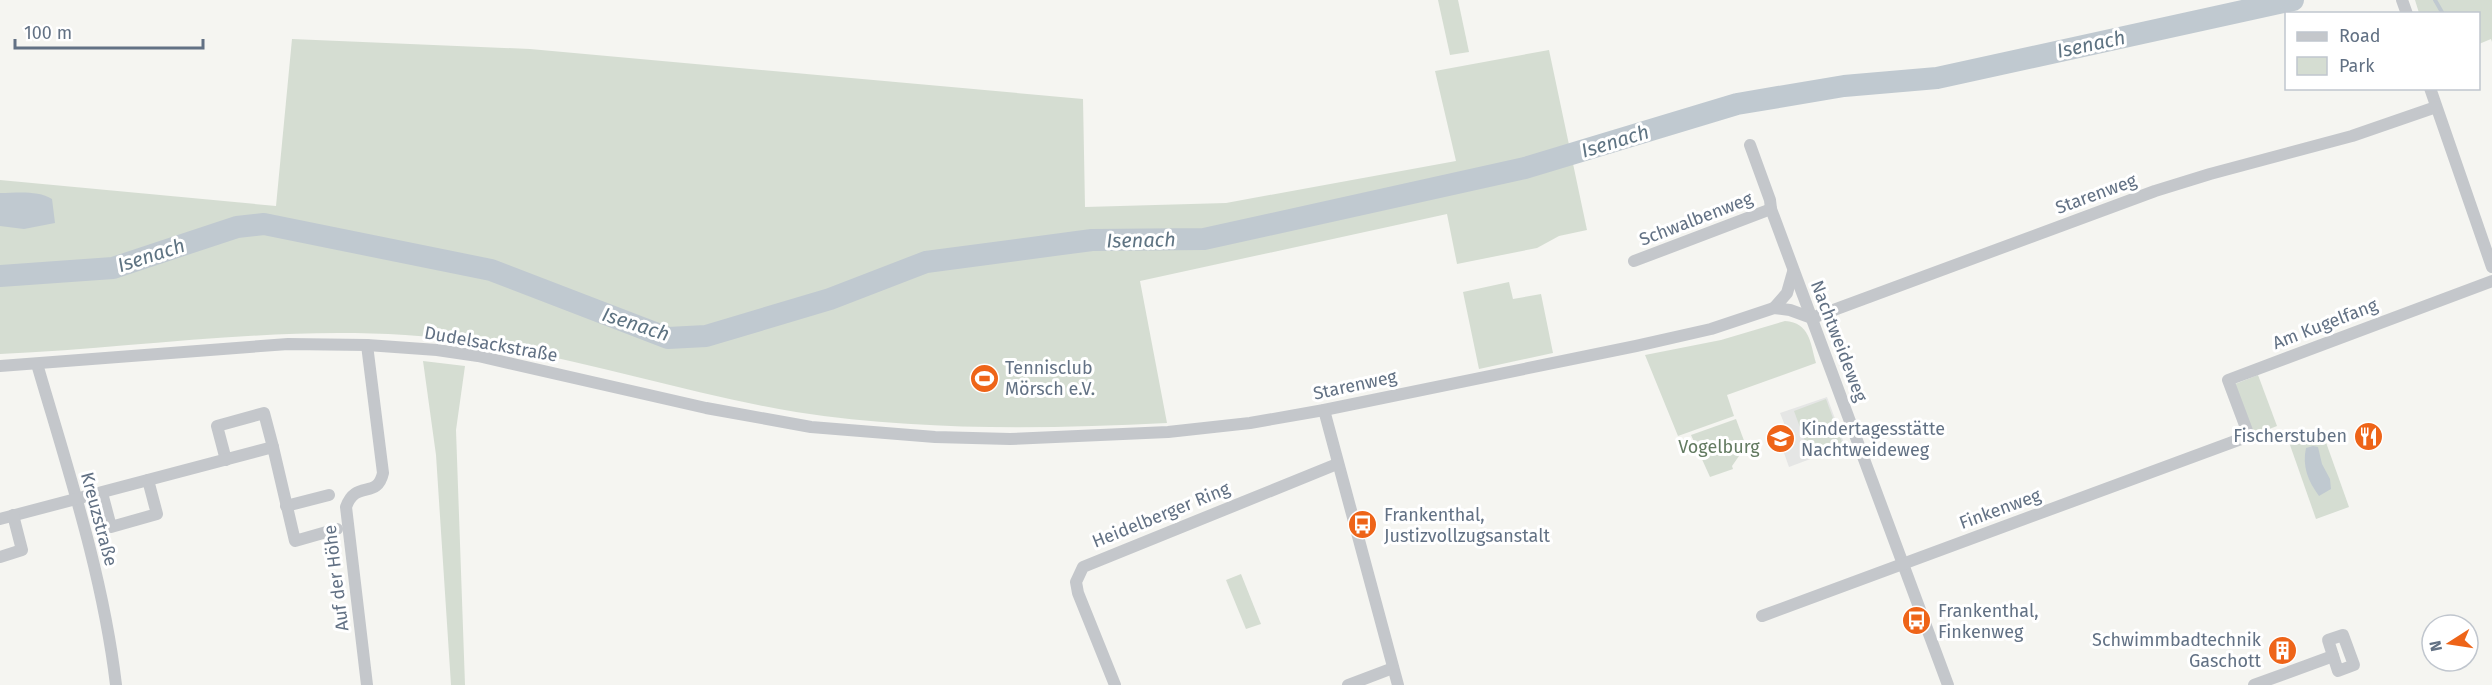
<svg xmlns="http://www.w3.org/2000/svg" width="2492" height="685" font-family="'Fira Sans',sans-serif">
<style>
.built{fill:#e5e6e5}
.green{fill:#d5ddd2}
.water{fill:#c0c9d0}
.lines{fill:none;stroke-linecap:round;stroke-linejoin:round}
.stream{stroke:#c0c9d0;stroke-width:4}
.river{stroke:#c0c9d0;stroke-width:22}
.minor{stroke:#c4c7cb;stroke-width:12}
.labels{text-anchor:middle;stroke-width:6;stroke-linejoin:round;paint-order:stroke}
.street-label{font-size:18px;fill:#627184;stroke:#fff}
.poi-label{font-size:18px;fill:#627184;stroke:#fff;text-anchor:start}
.park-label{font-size:18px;fill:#637b61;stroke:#fff}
.water-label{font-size:20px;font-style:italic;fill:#5e7382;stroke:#fff}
</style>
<rect width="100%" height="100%" fill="#f5f5f1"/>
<!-- built -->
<polygon class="built" points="1827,397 1845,446 1789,467 1784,453 1790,450 1782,429 1786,428 1780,413"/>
<!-- green -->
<g class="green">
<polygon points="1438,0 1458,0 1469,52 1450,55"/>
<polygon points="2415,0 2492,0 2492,42 2491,39 2479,44 2478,14 2419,13"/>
<path d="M292 39 530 49 1083 99 1085 207 1226 203 1456 161 1435 71 1549 50 1587 230 1559 236 1537 248 1457 264 1447 214 1140 281 1167 423C1043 429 920 431 796 412 687 394 581 358 472 342 313 319 158 347 0 354V180L276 206Z"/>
<polygon points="1509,282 1513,299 1541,294 1553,353 1479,369 1463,292"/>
<path d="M1785 321C1810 323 1810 342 1816 363L1727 395 1734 416 1678 436 1645 355 1721 340Z"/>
<polygon points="423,361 465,366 456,430 465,685 451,685 436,455"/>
<polygon points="2258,375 2277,426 2254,435 2235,384"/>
<polygon points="1826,399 1843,445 1811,457 1794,411"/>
<polygon points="1736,419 1746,446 1732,466 1733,469 1710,477 1691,435"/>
<polygon points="2323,434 2349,507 2316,519 2290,445"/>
<polygon points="1241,574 1261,624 1246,629 1226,580"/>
</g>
<!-- water -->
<g class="water">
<path d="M0 193C16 193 38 190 52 199L55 223 24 229 0 226Z"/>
<path d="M2313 446 2318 447 2322 464 2330 479 2331 489 2319 496C2308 481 2302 466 2306 448Z"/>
</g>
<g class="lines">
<!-- stream -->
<polyline class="stream" points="2435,0 2443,14"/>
<!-- river -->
<polyline class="river" points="0,276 113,268 237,227 264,224 491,270 668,338 706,336 830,299 926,262 1092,240 1204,239 1525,168 1737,104 1844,86 1937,78 2293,0"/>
<!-- minor -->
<g class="minor">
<polyline points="2402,0 2407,14"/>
<polyline points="2430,88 2492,267"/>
<polyline points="1750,145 1770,200 1771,209 1948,685"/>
<polyline points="1634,261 1771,209"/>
<polyline points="1774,308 1787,293 1793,272"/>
<path d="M367 345 383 473C377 500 356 479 346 507L367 685"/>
<path d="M37 364C68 470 103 575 116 685"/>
<polyline points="0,366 288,344 367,345 437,350 478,356 706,408 811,427 935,437 1010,439 1168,432 1250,423 1324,410 1636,346 1711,329 1774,308 1790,310 1812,318 2155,191 2210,174 2352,136 2436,107"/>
<polyline points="1324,410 1398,685"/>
<polyline points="226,460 217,426 264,413 273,447"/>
<polyline points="102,493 111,527 157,514 148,480"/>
<polyline points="286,506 329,495"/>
<polyline points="0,519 273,447 295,541 337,529"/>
<polyline points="0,557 22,550 13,515"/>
<polyline points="1762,616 2249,436 2228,380 2492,281"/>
<polygon points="2343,635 2354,665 2338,671 2328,640"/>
<polyline points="1115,685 1078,593 1076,582 1083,567 1337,464"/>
<polyline points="1348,685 1393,668"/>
<polyline points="2254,685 2333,656"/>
</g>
</g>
<!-- icons -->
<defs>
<symbol id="stadium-disc" viewBox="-11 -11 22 22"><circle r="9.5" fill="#ee6418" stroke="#fff"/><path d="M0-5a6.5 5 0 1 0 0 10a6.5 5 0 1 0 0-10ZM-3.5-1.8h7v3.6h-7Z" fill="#fff"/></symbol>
<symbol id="restaurant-disc" viewBox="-11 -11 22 22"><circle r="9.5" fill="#ee6418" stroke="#fff"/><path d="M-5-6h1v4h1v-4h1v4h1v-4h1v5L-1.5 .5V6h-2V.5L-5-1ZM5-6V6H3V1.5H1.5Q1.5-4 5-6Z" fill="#fff"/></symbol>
<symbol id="school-disc" viewBox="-11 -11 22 22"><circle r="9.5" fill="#ee6418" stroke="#fff"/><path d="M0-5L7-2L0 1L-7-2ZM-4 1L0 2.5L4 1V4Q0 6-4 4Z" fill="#fff"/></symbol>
<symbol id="bus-disc" viewBox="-11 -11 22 22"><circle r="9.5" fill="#ee6418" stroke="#fff"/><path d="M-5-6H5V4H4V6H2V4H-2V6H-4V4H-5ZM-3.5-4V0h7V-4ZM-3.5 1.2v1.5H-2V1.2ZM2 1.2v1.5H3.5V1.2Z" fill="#fff"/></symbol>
<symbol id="building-disc" viewBox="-11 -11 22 22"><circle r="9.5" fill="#ee6418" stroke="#fff"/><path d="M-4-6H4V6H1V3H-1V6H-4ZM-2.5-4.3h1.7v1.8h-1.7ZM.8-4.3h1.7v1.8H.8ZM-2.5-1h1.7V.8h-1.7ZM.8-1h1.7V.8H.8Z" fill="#fff"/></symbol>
</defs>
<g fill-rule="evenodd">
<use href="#stadium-disc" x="968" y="362" width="33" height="33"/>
<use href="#restaurant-disc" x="2352" y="420" width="33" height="33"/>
<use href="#school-disc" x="1764" y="422" width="33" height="33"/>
<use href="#bus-disc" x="1346" y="508" width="33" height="33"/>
<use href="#bus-disc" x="1900" y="604" width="33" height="33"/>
<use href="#building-disc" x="2266" y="634" width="33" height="33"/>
</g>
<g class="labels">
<!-- street labels -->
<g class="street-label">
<text transform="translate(2096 194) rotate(-20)" y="6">Starenweg</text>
<text transform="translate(1696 219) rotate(-21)" y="6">Schwalbenweg</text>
<text transform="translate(2325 324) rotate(-21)" y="6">Am Kugelfang</text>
<text transform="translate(1839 341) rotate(69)" y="6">Nachtweideweg</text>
<text transform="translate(491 344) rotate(10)" y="6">Dudelsackstraße</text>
<text transform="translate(1355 385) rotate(-12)" y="6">Starenweg</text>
<text transform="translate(2000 509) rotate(-20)" y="6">Finkenweg</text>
<text transform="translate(1161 515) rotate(-22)" y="6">Heidelberger Ring</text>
<text transform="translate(99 519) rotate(75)" y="6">Kreuzstraße</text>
<text transform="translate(336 578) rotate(-97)" y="6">Auf der Höhe</text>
</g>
<!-- poi labels -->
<g class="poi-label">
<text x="1005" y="374">Tennisclub<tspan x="1005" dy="21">Mörsch e.V.</tspan></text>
<text x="1801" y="435">Kindertagesstätte<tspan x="1801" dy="21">Nachtweideweg</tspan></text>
<text x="2347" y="442" text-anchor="end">Fischerstuben</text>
<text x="1384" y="521">Frankenthal,<tspan x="1384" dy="21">Justizvollzugsanstalt</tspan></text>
<text x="1938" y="617">Frankenthal,<tspan x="1938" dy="21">Finkenweg</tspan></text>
<text x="2261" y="646" text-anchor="end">Schwimmbadtechnik<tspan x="2261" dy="21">Gaschott</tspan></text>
</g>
<!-- park labels -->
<g class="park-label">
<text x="1719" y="453">Vogelburg</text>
</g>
<!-- water labels -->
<g class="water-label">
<text transform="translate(2091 44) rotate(-12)" y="7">Isenach</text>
<text transform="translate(1615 141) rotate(-17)" y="7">Isenach</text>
<text transform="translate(1141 240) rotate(-1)" y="7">Isenach</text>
<text transform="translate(151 255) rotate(-18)" y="7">Isenach</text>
<text transform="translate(636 324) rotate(18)" y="7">Isenach</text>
</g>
</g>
<!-- legend -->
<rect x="2285" y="12" width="195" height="78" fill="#ffffff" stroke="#c0c6ce" stroke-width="1.5"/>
<rect x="2297" y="32" width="30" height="9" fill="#c4c7cb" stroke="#c0c6ce" stroke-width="1.5"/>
<text x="2339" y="42" font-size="18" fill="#627184">Road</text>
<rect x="2297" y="57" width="30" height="18" fill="#d5ddd2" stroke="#c0c6ce" stroke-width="1.5"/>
<text x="2339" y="72" font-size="18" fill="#627184">Park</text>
<!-- north arrow -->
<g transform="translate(2450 643) rotate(258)"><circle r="28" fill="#ffffff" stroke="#c0c6ce" stroke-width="1.5"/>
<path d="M0-4.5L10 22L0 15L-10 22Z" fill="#ee6418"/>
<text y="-9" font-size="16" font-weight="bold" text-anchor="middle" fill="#627184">N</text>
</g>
<!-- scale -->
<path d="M15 39v9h188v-9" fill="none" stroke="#627184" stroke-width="3"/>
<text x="24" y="39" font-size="18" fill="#627184" stroke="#ffffff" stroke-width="4.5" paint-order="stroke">100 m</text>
</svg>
